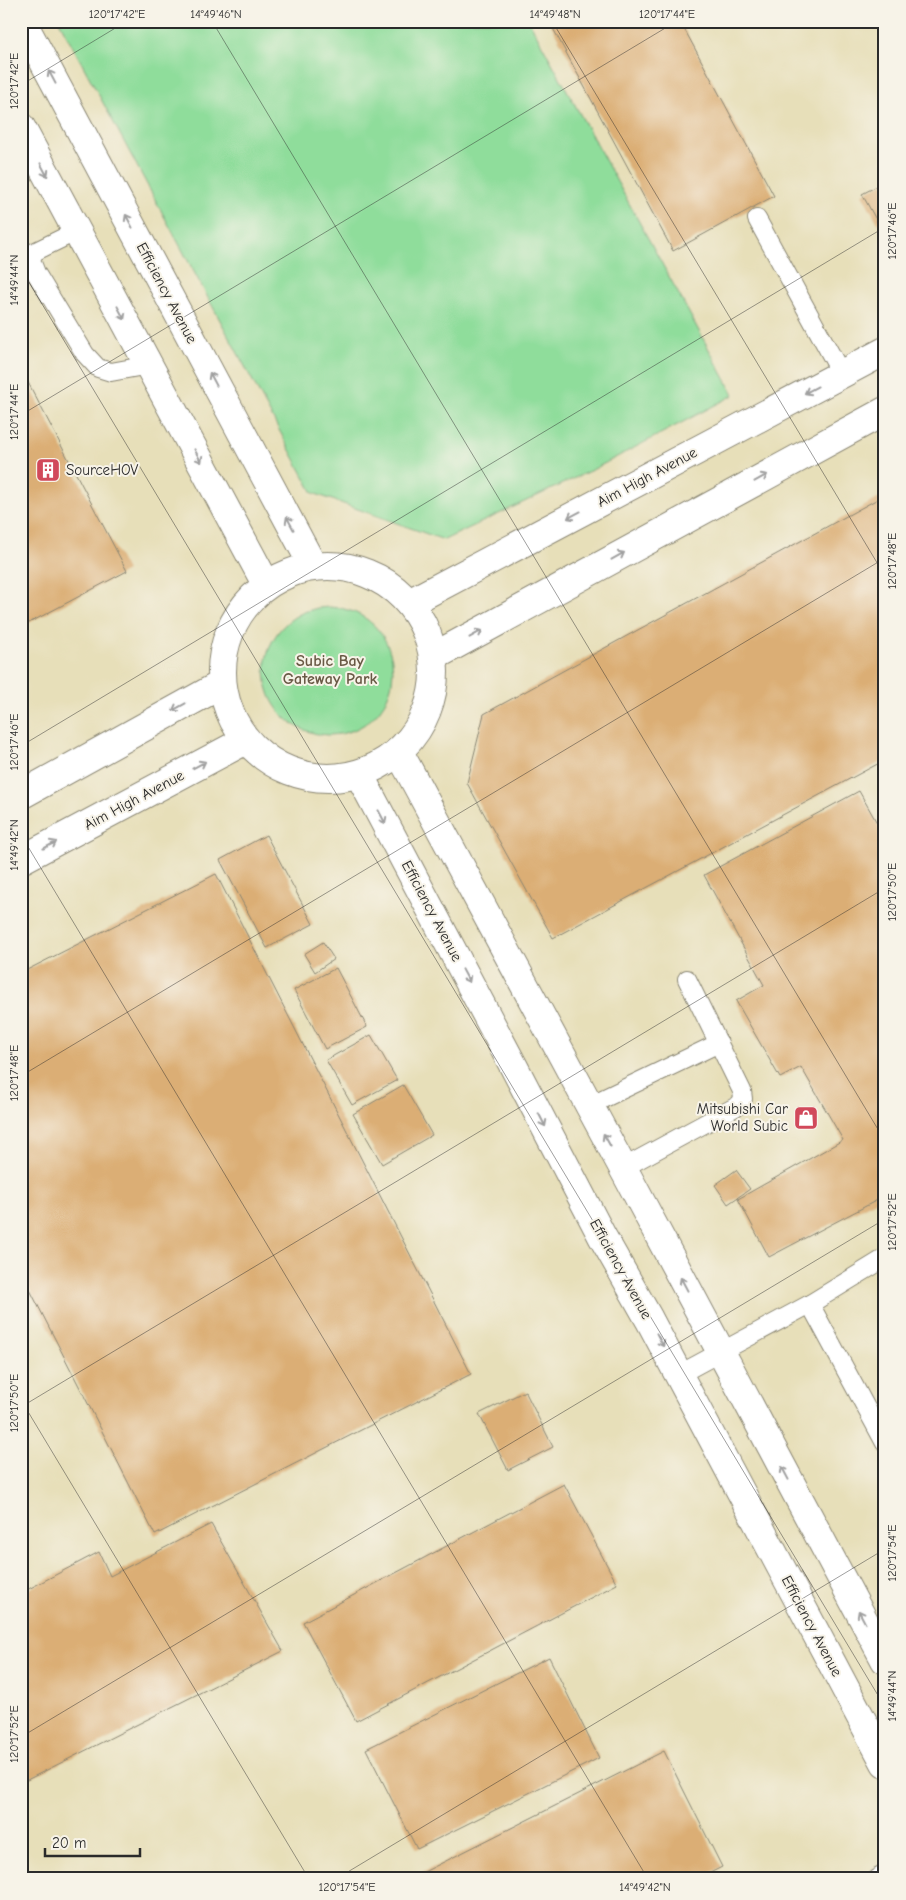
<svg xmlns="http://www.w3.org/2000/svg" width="906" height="1900" font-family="'Comic Neue',sans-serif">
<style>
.green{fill:#8fdd9b;stroke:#5d8463}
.building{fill:#dbae75}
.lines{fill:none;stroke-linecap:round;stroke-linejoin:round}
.service-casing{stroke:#898572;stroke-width:20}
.minor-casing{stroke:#898572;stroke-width:30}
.tertiary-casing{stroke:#898572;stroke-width:30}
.service{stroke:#fff;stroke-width:18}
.minor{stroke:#fff;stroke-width:28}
.tertiary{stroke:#fff;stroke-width:28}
.oneway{stroke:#a0a0a0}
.ticks{fill:none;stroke:#2b2b2b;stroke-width:1;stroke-opacity:0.45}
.labels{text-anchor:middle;stroke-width:4;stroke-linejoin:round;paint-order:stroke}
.street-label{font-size:15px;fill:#2b2b2b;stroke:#f7f3e8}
.poi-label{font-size:15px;fill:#2b2b2b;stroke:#f7f3e8;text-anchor:start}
.neighbourhood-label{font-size:16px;font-weight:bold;fill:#695945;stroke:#f7f3e8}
.neatline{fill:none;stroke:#2b2b2b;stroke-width:2}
.ticks-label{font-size:12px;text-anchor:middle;fill:#2b2b2b}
</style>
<rect width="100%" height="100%" fill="#f7f3e8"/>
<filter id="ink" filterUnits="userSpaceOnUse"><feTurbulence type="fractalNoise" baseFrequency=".02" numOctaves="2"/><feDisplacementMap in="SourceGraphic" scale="10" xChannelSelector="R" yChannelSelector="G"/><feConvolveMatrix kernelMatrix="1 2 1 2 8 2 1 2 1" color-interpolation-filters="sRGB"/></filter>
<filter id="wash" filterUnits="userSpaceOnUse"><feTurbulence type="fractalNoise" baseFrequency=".0096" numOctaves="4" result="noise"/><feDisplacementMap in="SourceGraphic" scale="20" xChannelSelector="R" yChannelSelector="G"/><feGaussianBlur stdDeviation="1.12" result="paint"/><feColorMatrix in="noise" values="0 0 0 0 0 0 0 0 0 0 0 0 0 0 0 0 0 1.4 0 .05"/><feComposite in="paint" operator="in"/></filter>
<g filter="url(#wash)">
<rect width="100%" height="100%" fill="#e7dfb9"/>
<!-- green -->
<g class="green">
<polygon points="59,21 529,21 734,395 596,468 444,540 313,493"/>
<circle cx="329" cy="671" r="64"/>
</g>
<g id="blocks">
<!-- building -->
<g class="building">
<polygon points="549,21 680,21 774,196 673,251"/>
<polygon points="885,182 885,236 862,194"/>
<polygon points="21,369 127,571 27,624 21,612"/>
<polygon points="885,495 885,760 553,938 467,783 484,714"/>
<polygon points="859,791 885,837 885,1196 769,1257 738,1199 843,1140 801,1067 780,1078 736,1001 764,985 704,875"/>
<polygon points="266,835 313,924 267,948 220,860"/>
<polygon points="216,874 471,1374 155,1535 27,1284 21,1287 21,973"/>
<polygon points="323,942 334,959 315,972 304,954"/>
<polygon points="336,968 367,1027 325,1049 294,990"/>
<polygon points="371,1035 397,1080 352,1105 326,1060"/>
<polygon points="403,1085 432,1135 382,1164 353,1114"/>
<polygon points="736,1170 750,1189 728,1204 715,1185"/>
<polygon points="525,1391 553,1447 508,1470 479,1414"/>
<polygon points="564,1484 617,1584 356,1721 303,1622"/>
<polygon points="211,1524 283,1651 21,1783 21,1593 99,1552 110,1576"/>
<polygon points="549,1657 599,1758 417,1849 366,1749"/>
<polygon points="664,1751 722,1867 698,1879 424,1879 422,1873"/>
</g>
</g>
</g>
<g filter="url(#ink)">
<use href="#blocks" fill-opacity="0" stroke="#898572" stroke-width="1"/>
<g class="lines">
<defs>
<g id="service">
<polyline points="757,219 841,373"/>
<polyline points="77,231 34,252 31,260 36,273 85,354 98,368 111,372 149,365"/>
<polyline points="588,1106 719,1043"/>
<polyline points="623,1168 739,1105 743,1099 742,1091 687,979"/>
<polyline points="810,1304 885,1443"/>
<polyline points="678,1375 810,1304 885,1258"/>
<polyline points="876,1879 885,1874"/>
</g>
<g id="minor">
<polyline points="409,603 885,351"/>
<polyline points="433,657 885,411"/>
</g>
<g id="tertiary">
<polyline points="22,21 313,566"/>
<polyline points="21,127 266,584"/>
<circle cx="328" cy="672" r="106"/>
<polyline points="399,752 623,1168 885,1660"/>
<polyline points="359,774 514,1067 602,1236 649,1319 885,1763"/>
<polyline points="21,795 222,684"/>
<polyline points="21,860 246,740"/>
</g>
</defs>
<!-- service casing -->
<use href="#service" class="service-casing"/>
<!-- minor casing -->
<use href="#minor" class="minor-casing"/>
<!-- tertiary casing -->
<use href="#tertiary" class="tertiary-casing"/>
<!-- service -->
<use href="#service" class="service"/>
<!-- minor -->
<use href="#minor" class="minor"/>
<!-- tertiary -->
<use href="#tertiary" class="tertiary"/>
</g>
<!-- one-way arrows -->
<defs><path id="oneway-shaft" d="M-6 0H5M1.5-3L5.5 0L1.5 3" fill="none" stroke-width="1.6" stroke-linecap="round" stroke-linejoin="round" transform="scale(1.25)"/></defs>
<g class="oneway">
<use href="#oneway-shaft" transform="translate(52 77) rotate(-118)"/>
<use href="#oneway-shaft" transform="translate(44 170) rotate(62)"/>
<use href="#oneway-shaft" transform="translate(129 221) rotate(-118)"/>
<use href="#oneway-shaft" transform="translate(121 313) rotate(62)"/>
<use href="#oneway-shaft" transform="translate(213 379) rotate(-118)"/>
<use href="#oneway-shaft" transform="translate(811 390) rotate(152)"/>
<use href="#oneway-shaft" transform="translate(198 456) rotate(62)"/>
<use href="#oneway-shaft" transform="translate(761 478) rotate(-29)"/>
<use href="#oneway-shaft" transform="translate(574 515) rotate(152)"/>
<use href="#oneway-shaft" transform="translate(290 523) rotate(-118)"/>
<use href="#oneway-shaft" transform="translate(618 556) rotate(-29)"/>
<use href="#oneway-shaft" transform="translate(476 634) rotate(-29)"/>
<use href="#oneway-shaft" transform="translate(179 707) rotate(151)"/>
<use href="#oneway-shaft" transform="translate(199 765) rotate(-28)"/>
<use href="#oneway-shaft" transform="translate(382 817) rotate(62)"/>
<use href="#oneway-shaft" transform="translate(50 845) rotate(-28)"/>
<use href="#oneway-shaft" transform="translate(466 976) rotate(62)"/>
<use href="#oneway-shaft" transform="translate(542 1120) rotate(63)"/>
<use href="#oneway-shaft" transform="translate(607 1140) rotate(-119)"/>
<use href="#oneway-shaft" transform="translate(684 1284) rotate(-118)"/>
<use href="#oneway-shaft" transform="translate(660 1340) rotate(62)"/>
<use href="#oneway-shaft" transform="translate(785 1473) rotate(-118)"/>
<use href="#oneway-shaft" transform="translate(862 1617) rotate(-118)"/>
</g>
</g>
<!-- ticks -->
<path class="ticks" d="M212 21 885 1141M552 21 885 576M21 85 127 21M21 269 885 1707M21 415 677 21M21 746 885 227M21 835 648 1879M21 1076 885 558M21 1400 309 1879M21 1407 885 888M21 1737 885 1219M336 1879 885 1549"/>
<!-- icons -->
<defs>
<symbol id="building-square" viewBox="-11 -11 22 22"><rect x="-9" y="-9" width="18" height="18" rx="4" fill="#d1495b" stroke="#f7f3e8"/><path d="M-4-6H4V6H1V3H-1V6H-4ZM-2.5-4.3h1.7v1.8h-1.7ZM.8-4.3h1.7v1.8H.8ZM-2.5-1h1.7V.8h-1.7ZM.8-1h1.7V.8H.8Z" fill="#fff"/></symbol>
<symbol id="shop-square" viewBox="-11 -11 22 22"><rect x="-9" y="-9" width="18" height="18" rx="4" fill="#d1495b" stroke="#f7f3e8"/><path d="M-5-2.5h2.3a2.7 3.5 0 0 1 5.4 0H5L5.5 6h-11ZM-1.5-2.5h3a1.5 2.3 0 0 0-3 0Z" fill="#fff"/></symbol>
</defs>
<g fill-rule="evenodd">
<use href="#building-square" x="34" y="456" width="28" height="28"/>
<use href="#shop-square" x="792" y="1104" width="28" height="28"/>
</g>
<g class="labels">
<!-- street labels -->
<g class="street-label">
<text transform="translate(167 293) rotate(62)" y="5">Efficiency Avenue</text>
<text transform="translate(647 477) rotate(-28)" y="5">Aim High Avenue</text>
<text transform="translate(134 800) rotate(-28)" y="5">Aim High Avenue</text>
<text transform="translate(432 911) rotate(62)" y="5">Efficiency Avenue</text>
<text transform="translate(621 1269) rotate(61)" y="5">Efficiency Avenue</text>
<text transform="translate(812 1626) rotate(62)" y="5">Efficiency Avenue</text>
</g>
<!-- poi labels -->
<g class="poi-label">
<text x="66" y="475">SourceHOV</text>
<text x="788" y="1114" text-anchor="end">Mitsubishi Car<tspan x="788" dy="17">World Subic</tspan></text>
</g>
<!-- neighbourhood labels -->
<g class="neighbourhood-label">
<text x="330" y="666">Subic Bay<tspan x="330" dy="18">Gateway Park</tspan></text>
</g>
</g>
<!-- margin -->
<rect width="906" height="1900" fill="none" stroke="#f7f3e8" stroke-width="55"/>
<!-- scale -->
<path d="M45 1848v8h95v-8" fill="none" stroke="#2b2b2b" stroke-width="2.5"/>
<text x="52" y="1848" font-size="15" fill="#2b2b2b" stroke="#f7f3e8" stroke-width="4" paint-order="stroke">20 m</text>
<rect x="28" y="28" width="850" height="1844" class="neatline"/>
<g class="ticks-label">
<text x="117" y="18">120°17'42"E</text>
<text x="216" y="18">14°49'46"N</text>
<text x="555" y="18">14°49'48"N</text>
<text x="667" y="18">120°17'44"E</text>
<text transform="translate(14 81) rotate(-90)" y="4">120°17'42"E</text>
<text transform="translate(892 231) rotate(-90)" y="4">120°17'46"E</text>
<text transform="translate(14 280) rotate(-90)" y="4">14°49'44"N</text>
<text transform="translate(14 412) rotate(-90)" y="4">120°17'44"E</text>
<text transform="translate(892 561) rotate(-90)" y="4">120°17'48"E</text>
<text transform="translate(14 742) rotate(-90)" y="4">120°17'46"E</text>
<text transform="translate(14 845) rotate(-90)" y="4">14°49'42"N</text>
<text transform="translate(892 892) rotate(-90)" y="4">120°17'50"E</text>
<text transform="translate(14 1073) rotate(-90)" y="4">120°17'48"E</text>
<text transform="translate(892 1222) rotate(-90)" y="4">120°17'52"E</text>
<text transform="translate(14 1403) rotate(-90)" y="4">120°17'50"E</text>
<text transform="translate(892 1553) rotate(-90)" y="4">120°17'54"E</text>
<text transform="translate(892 1696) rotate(-90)" y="4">14°49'44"N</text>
<text transform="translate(14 1734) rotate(-90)" y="4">120°17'52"E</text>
<text x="347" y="1891">120°17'54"E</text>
<text x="645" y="1891">14°49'42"N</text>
</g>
</svg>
